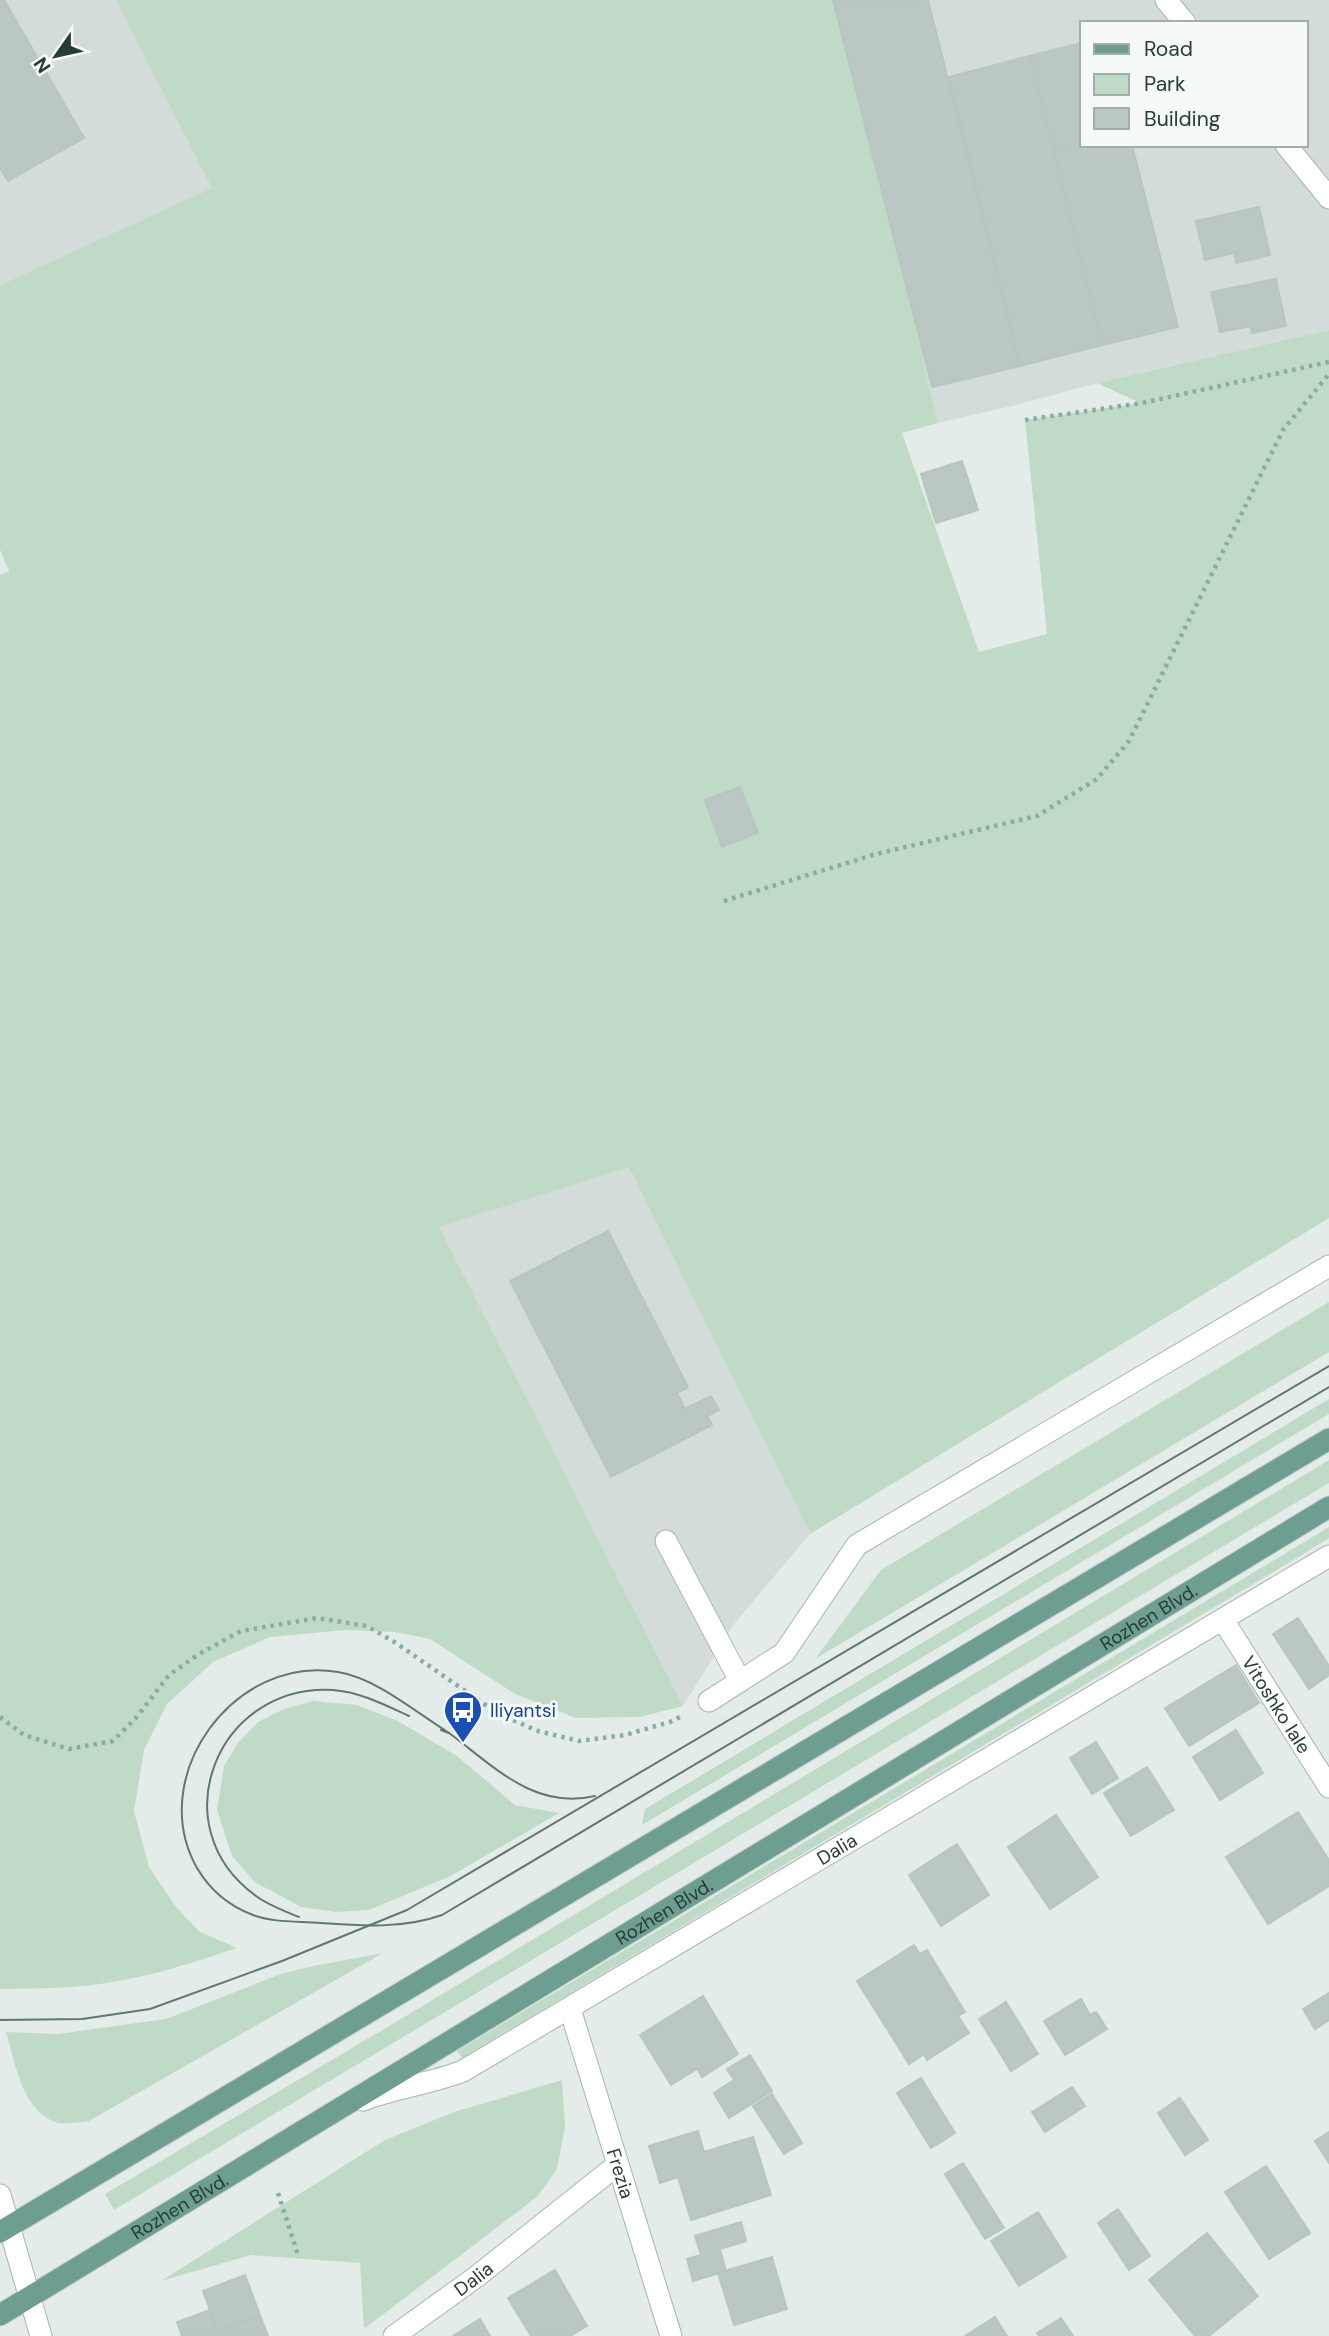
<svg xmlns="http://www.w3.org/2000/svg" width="1329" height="2336" font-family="'DM Sans',sans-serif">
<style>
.built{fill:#d3dcd8;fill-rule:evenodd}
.green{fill:#bfdbc7}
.building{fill:#bac7c2;stroke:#b7c6c0;stroke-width:2}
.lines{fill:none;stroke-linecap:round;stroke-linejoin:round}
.service-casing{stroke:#a7b4b0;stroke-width:23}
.minor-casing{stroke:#a7b4b0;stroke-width:23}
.primary-casing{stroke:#c2c9c7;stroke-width:23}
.path{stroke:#88ada1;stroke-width:4.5;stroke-dasharray:3.5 5;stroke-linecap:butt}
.service{stroke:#fff;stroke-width:21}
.minor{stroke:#fff;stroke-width:21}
.primary{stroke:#6d9e91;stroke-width:21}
.tram{stroke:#607872;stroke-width:2}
.labels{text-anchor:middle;stroke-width:6;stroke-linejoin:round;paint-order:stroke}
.street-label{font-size:19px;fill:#253d36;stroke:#f5f9f7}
.transit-label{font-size:19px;fill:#164399;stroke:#f5f9f7;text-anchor:start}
</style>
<rect width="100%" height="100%" fill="#e4ece9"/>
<!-- built -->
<g class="built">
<polygon points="0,0 116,0 213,188 0,285"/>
<path d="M833 0H1329V330L1097 383 1024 403 938 423 904 277ZM1082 23H1306V145H1082Z"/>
<polygon points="629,1166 810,1534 734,1624 683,1706 438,1227"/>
</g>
<!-- green -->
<g class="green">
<path d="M116 0H833L904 277 938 423 902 433 979 652 1047 634 1025 420 1140 403 1097 383 1329 330V1218L810 1534 629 1167 439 1227 683 1706 640 1717 576 1718 515 1694 430 1639 395 1632 346 1630 270 1637 213 1662 167 1704 144 1750 134 1811 149 1867 176 1907 200 1932 237 1948C198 1961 159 1974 118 1981 79 1989 39 1988 0 1989V575L9 571 0 550V285L212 188Z"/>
<polygon points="1329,1302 1329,1352 815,1659 881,1570"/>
<polygon points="1329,1399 1329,1414 642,1825 645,1809"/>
<polygon points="1329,1460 1329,1483 114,2210 105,2194 401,2019"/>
<polygon points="1329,1527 1329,1538 1300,1556 462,2058 457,2051"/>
<polygon points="313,1701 357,1705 398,1721 457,1756 515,1805 559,1813 451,1876 369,1910 336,1912 301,1907 255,1882 232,1856 217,1810 224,1766 238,1743 258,1722 284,1709"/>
<path d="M383 1953 89 2121C79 2122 64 2125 55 2122 22 2110 15 2062 6 2032L58 2034 166 2019 281 1974 313 1966Z"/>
<polygon points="562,2080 565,2127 557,2169 538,2196 364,2329 360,2263 251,2255 161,2281 385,2140 454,2112"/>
</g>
<!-- building -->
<g class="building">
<polygon points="0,0 4,0 84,138 8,181 0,167"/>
<polygon points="833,0 928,0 1020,366 932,387"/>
<polygon points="1082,43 1082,144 1054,151 1030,56"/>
<polygon points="1030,56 1102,345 1020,366 949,77"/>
<polygon points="1082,144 1132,145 1178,327 1102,345 1054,151"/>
<polygon points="1259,207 1270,255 1236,263 1234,253 1205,260 1196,221"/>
<polygon points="1276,279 1286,326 1252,333 1251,326 1220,332 1211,292"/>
<polygon points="962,461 978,510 936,523 921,474"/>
<polygon points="740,787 758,833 722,847 705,800"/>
<polygon points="608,1231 688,1387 677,1393 685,1409 711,1396 719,1410 707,1416 712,1425 611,1477 510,1281"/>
<polygon points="1298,1618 1329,1666 1329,1675 1309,1689 1273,1634"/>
<polygon points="1236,1665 1259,1703 1189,1746 1165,1708"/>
<polygon points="1236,1730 1263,1773 1220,1800 1193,1757"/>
<polygon points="1096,1742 1118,1778 1092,1794 1070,1758"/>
<polygon points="1147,1767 1174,1810 1131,1836 1104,1793"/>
<polygon points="1298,1812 1329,1860 1329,1886 1268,1924 1226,1857"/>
<polygon points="1056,1815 1098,1877 1050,1909 1008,1847"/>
<polygon points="957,1844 989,1895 941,1926 909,1875"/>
<polygon points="914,1945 920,1954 927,1950 965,2012 958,2016 969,2033 927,2060 924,2054 909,2064 857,1981"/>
<polygon points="1329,1993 1329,2020 1315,2029 1303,2009"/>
<polygon points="703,1996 738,2054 702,2077 697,2069 671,2085 640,2035"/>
<polygon points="1081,1999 1090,2015 1096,2012 1107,2029 1065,2055 1044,2021"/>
<polygon points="1006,2002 1038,2054 1011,2071 979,2019"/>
<polygon points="750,2055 772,2091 729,2118 714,2093 734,2080 727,2069"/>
<polygon points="921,2078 955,2133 931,2148 897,2093"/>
<polygon points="1072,2087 1085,2106 1045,2132 1032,2112"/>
<polygon points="772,2094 802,2143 784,2154 753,2106"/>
<polygon points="1180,2098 1208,2140 1185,2155 1158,2113"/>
<polygon points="698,2131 704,2152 753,2137 771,2195 691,2220 678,2177 660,2183 649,2146"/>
<polygon points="1329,2132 1329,2163 1315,2141"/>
<polygon points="963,2163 1004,2228 985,2239 945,2174"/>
<polygon points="1266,2166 1310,2233 1269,2259 1225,2192"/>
<polygon points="1118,2209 1150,2256 1129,2270 1098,2223"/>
<polygon points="1038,2212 1066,2257 1019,2286 991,2241"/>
<polygon points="741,2222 746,2241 720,2249 726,2271 693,2281 687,2259 701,2255 695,2236"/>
<polygon points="1207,2233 1258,2296 1209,2336 1195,2336 1149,2280"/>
<polygon points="772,2257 787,2309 734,2325 718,2273"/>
<polygon points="555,2270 587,2326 570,2336 531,2336 508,2298"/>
<polygon points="245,2275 260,2315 218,2331 203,2291"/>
<polygon points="210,2310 218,2331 260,2315 268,2336 182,2336 177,2322"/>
<polygon points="995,2317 1007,2336 965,2336"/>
<polygon points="1061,2318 1073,2336 1039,2336 1037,2333"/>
<polygon points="480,2319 490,2336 453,2336"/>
</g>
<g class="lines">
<defs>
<g id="service">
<polyline points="666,1541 740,1681"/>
<polyline points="709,1701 784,1653 857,1545 1329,1266"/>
</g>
<g id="minor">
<polyline points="1166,0 1185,23"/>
<polyline points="1286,145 1329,198"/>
<path id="s1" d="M1223 1620 1329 1787"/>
<path id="s2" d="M570 2009 671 2336"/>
<path id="s3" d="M363 2100C396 2087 430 2084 463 2071L1329 1556"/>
<polyline points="0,2195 41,2336"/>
<path id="s4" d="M394 2336 476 2277 617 2165"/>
</g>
<g id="primary">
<polyline points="0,2232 1329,1439"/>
<path id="s5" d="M0 2315 1329 1507"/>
</g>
</defs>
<!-- service casing -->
<use href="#service" class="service-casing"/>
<!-- minor casing -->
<use href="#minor" class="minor-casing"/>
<!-- primary casing -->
<use href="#primary" class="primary-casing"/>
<!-- path -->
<g class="path">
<polyline points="1025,420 1142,403 1329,362"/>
<polyline points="724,901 876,854 1037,816 1097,779 1129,741 1283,430 1329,374"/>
<polyline points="0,1717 24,1735 69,1749 113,1741 136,1718 169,1675 199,1654 241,1631 317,1618 367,1626 396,1643 497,1713 538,1731 579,1741 625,1735 670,1722 684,1715"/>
<polyline points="278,2193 299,2258"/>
</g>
<!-- service -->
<use href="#service" class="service"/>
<!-- minor -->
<use href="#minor" class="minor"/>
<!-- primary -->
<use href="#primary" class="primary"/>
<!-- tram -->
<g class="tram">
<path d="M441 1730 449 1733C495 1767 534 1810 595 1796"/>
<path d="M449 1733C417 1713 376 1678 338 1672 235 1654 145 1776 197 1868 210 1890 229 1906 253 1915 274 1923 299 1921 321 1923 362 1926 403 1929 442 1915L1329 1387"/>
<path d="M299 1917C284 1911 268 1905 256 1896 159 1826 218 1683 333 1690 360 1692 385 1705 409 1716"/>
<polyline points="0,2020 82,2019 150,2009 282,1961 407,1910 1329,1366"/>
</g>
</g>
<!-- icons -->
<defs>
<symbol id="bus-pin" viewBox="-11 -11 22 30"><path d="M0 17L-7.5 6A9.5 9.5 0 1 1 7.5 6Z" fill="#1a4fb4" stroke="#f5f9f7"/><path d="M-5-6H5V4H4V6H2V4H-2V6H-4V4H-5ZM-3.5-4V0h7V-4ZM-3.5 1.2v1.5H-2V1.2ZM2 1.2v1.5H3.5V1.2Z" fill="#fff"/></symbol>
</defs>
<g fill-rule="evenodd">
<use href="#bus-pin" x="441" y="1688" width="44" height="60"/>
</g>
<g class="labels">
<!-- street labels -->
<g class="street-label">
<text dy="7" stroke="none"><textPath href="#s5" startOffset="1344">Rozhen Blvd.</textPath></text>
<text dy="7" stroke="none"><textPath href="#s1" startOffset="100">Vitoshko lale</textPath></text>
<text dy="7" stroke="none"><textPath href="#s3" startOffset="539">Dalia</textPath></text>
<text dy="7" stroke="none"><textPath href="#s5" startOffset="777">Rozhen Blvd.</textPath></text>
<text dy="7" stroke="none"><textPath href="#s2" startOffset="172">Frezia</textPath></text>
<text dy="7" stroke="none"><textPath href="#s5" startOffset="210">Rozhen Blvd.</textPath></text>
<text dy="7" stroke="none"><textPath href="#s4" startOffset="98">Dalia</textPath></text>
</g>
<!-- transit labels -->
<g class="transit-label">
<text x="490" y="1717">Iliyantsi</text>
</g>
</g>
<!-- legend -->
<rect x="1080" y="21" width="228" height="126" fill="#f5f9f7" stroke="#a2aeaa" stroke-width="2"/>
<rect x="1094" y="44" width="35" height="10" fill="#6d9e91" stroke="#a2aeaa" stroke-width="2"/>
<text x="1144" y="56" font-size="21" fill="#253d36">Road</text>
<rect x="1094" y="74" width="35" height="21" fill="#bfdbc7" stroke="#a2aeaa" stroke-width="2"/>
<text x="1144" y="91" font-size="21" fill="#253d36">Park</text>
<rect x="1094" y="108" width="35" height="21" fill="#bac7c2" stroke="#a2aeaa" stroke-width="2"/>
<text x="1144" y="126" font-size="21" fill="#253d36">Building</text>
<!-- north arrow -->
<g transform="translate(56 56) rotate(236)" stroke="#f5f9f7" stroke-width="5" paint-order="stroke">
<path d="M0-5L12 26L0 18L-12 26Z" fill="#253d36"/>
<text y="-10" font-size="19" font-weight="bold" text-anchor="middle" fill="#253d36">N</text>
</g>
</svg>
